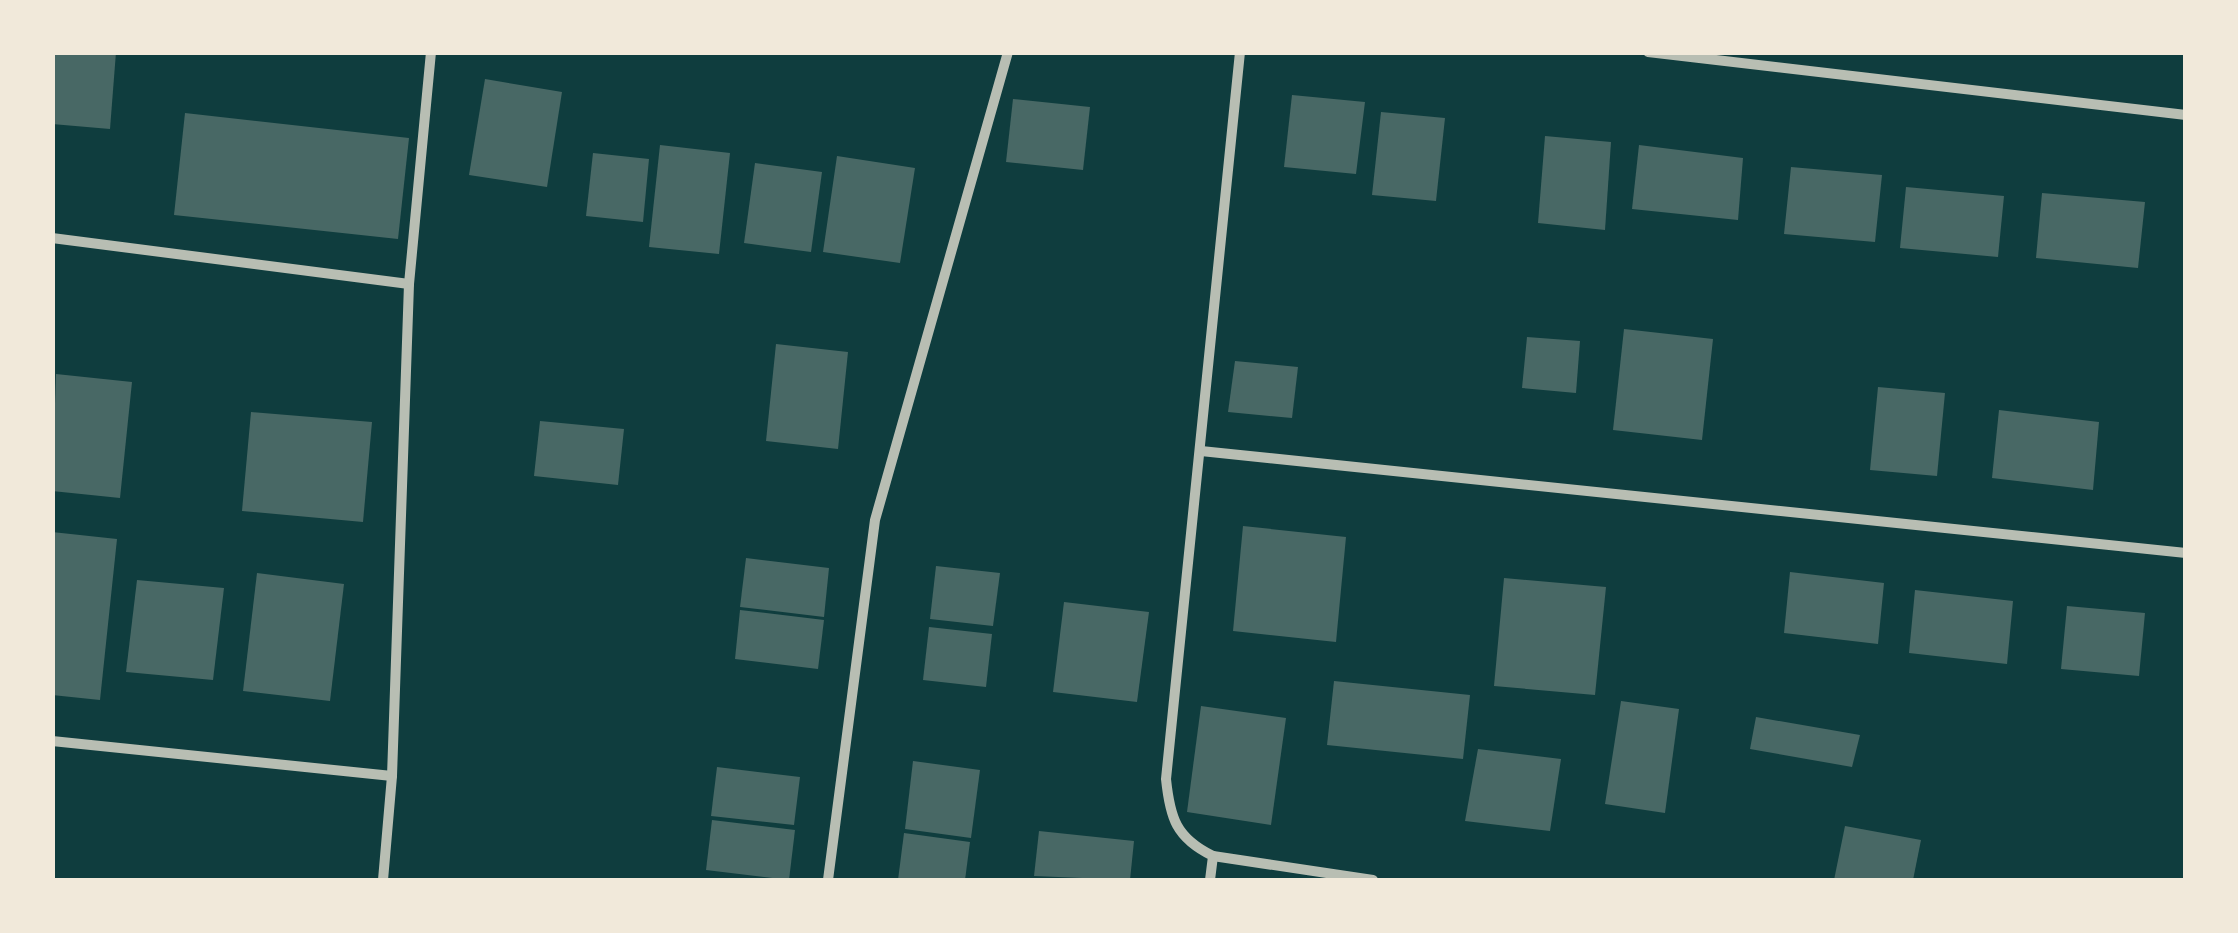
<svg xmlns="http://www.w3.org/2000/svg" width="2238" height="933" font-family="'DM Sans',sans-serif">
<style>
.building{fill:#486865}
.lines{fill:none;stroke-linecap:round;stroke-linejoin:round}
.minor{stroke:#b8beb3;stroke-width:10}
</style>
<rect width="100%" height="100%" fill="#0f3d3e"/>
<!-- building -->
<g class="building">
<polygon points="52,52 116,52 110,129 52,124"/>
<polygon points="485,79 562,92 547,187 469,175"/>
<polygon points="1292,95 1365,102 1356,174 1284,167"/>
<polygon points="1013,99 1090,107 1083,170 1006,162"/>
<polygon points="1381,112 1445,118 1436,201 1372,195"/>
<polygon points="185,113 409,138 398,239 174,215"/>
<polygon points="1545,136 1611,142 1605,230 1538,223"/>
<polygon points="660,145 730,153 719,254 649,247"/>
<polygon points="1639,145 1743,158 1738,220 1632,209"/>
<polygon points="593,153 649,159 643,222 586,216"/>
<polygon points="837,156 915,168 900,263 823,252"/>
<polygon points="755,163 822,172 811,252 744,243"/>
<polygon points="1791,167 1882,175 1875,242 1784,234"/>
<polygon points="1906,187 2004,196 1998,257 1900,248"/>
<polygon points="2042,193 2145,202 2138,268 2036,258"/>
<polygon points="1624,329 1713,339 1702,440 1613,430"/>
<polygon points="1527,337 1580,341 1576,393 1522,388"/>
<polygon points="776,344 848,352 838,449 766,441"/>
<polygon points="1235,361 1298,367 1292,418 1228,412"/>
<polygon points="56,374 132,382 120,498 52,491"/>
<polygon points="1878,387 1945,393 1937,476 1870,470"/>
<polygon points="1999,410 2099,422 2093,490 1992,478"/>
<polygon points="251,412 372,422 363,522 242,511"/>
<polygon points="540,421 624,429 618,485 534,476"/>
<polygon points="1243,526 1346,537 1336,642 1233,631"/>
<polygon points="52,532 117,539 100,700 52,695"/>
<polygon points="746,558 829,568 824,617 740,607"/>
<polygon points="936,566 1000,573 993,626 930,619"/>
<polygon points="1790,572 1884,583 1878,644 1784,633"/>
<polygon points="257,573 344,584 330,701 243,691"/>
<polygon points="1504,578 1606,587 1595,695 1494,686"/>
<polygon points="137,580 224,588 213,680 126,672"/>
<polygon points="1915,590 2013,601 2007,664 1909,653"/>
<polygon points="1064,602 1149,612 1137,702 1053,692"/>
<polygon points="2067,606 2145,613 2139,676 2061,669"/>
<polygon points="740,610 824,620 818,669 735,659"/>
<polygon points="929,627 992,634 986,687 923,680"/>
<polygon points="1334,681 1470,695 1463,759 1327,745"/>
<polygon points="1621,701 1679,709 1665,813 1605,804"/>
<polygon points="1201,706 1286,718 1271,825 1187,812"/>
<polygon points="1756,717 1860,735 1852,767 1750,749"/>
<polygon points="1478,749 1561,759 1550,831 1465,821"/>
<polygon points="913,761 980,770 971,838 905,829"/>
<polygon points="717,767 800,777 794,825 711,816"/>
<polygon points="712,820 795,830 789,880 706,870"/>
<polygon points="1845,826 1921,840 1913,880 1834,880"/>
<polygon points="1039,831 1134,841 1130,880 1034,876"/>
<polygon points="904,833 970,842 965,880 898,880"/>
</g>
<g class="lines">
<!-- minor -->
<g class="minor">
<polyline points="1648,52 2186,115"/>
<polyline points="52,238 409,284"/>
<polyline points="1201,451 2186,553"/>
<polyline points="52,741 392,776"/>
<polyline points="1213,856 1373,880"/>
<polyline points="383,880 392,776 409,284 431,52"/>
<polyline points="828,880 875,520 1008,52"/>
<path d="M1210 880 1213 856C1176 838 1170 818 1166 779L1240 52"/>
</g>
</g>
<!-- border -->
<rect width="2238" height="933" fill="none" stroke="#f1e9da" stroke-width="110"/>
</svg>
